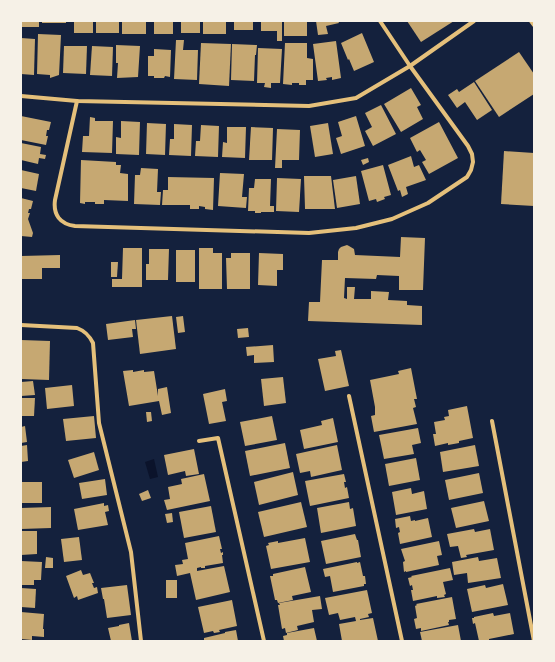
<svg xmlns="http://www.w3.org/2000/svg" width="555" height="662" font-family="Manrope,sans-serif">
<style>
.water{fill:#0b132b}
.building{fill:#c6a872}
.lines{fill:none;stroke-linecap:round;stroke-linejoin:round}
.minor{stroke:#e5c07b;stroke-width:4}
</style>
<rect width="100%" height="100%" fill="#14213d"/>
<!-- water -->
<polygon class="water" points="154,459 158,477 150,479 145,462"/>
<!-- building -->
<g class="building">
<rect x="21" y="21" width="18" height="6"/>
<rect x="42" y="21" width="24" height="2"/>
<rect x="74" y="21" width="19" height="12"/>
<rect x="96" y="21" width="23" height="12"/>
<rect x="122" y="21" width="24" height="13"/>
<rect x="154" y="21" width="19" height="13"/>
<rect x="181" y="21" width="19" height="12"/>
<rect x="203" y="21" width="23" height="13"/>
<rect x="234" y="21" width="19" height="9"/>
<polygon points="261,21 282,21 282,41 277,41 277,31 261,31"/>
<rect x="284" y="21" width="23" height="15"/>
<polygon points="316,21 338,21 339,23 326,26 328,34 318,35"/>
<polygon points="407,21 454,21 421,42"/>
<polygon points="362,33 374,62 354,71 349,59 348,60 341,43"/>
<polygon points="38,34 61,35 59,75 50,78 50,75 37,74"/>
<polygon points="21,38 35,39 34,75 21,74"/>
<polygon points="176,40 184,40 183,50 198,50 197,80 174,79"/>
<polygon points="336,41 341,78 332,80 332,77 326,78 327,80 318,81 313,44"/>
<polygon points="201,43 231,44 229,86 199,84"/>
<polygon points="285,43 307,43 307,58 313,59 313,80 306,80 306,85 299,85 299,83 292,83 292,85 283,84"/>
<polygon points="232,44 257,45 256,55 255,55 254,81 231,80"/>
<polygon points="116,45 140,46 138,77 117,78 118,63 116,63"/>
<polygon points="64,46 87,46 86,74 63,73"/>
<polygon points="92,46 113,47 112,76 90,75"/>
<polygon points="258,48 282,49 280,83 271,83 271,88 264,87 265,83 257,83"/>
<polygon points="154,49 171,50 170,77 165,76 164,78 154,78 154,76 148,76 148,56 154,56"/>
<polygon points="519,52 534,74 534,94 499,117 475,81"/>
<polygon points="474,82 492,110 477,120 465,102 457,108 448,95 457,89 459,92"/>
<polygon points="411,88 421,105 417,107 423,119 401,132 384,104"/>
<polygon points="381,105 396,134 373,146 365,131 372,127 365,113"/>
<polygon points="21,116 51,122 49,130 47,130 46,136 48,136 46,145 21,140"/>
<polygon points="356,116 365,146 341,154 336,138 342,136 338,122"/>
<polygon points="90,117 95,118 95,121 113,121 112,153 82,152 83,136 89,136"/>
<polygon points="121,121 140,122 139,155 116,154 116,137 121,138"/>
<polygon points="439,122 458,158 429,174 422,162 426,160 420,150 417,152 410,138"/>
<polygon points="147,123 166,124 165,155 146,154"/>
<polygon points="328,123 333,154 315,157 310,126"/>
<polygon points="174,124 192,125 191,156 169,155 170,139 174,139"/>
<polygon points="201,125 219,126 218,157 195,156 196,141 200,141"/>
<polygon points="227,127 246,127 245,158 222,157 223,142 227,143"/>
<polygon points="251,127 273,128 272,160 249,160"/>
<polygon points="277,129 300,130 299,160 282,160 282,168 275,168"/>
<polygon points="21,143 41,147 40,154 46,155 45,159 39,158 38,164 21,160"/>
<polygon points="504,151 534,153 534,206 501,204"/>
<polygon points="411,156 414,167 419,165 426,180 406,187 408,194 402,197 400,190 398,191 388,165"/>
<polygon points="368,158 369,162 363,165 361,160"/>
<polygon points="81,160 116,162 116,165 121,165 120,173 128,174 128,201 104,200 104,204 95,204 95,202 85,202 85,204 80,203"/>
<polygon points="383,165 391,195 384,197 385,199 377,202 376,199 369,201 361,171"/>
<polygon points="141,168 158,169 157,192 161,192 160,205 134,204 135,175 140,175"/>
<polygon points="21,170 39,174 36,191 21,188"/>
<polygon points="220,173 244,174 242,197 247,197 246,208 218,206"/>
<polygon points="304,176 331,176 335,209 305,209"/>
<polygon points="356,176 360,204 337,208 333,180"/>
<polygon points="168,177 214,178 213,210 205,209 205,207 199,206 199,209 190,209 190,205 162,205 163,190 168,190"/>
<polygon points="277,178 301,179 299,212 276,211"/>
<polygon points="255,179 271,179 270,206 274,206 274,212 261,212 261,213 255,213 255,211 248,211 249,188 254,188"/>
<polygon points="21,198 33,201 31,209 29,209 28,213 30,213 28,219 33,233 32,237 21,236"/>
<polygon points="401,237 425,238 423,290 399,290 399,276 377,275 376,279 345,278 344,298 347,299 347,287 355,287 354,299 371,299 371,291 389,292 388,300 407,301 407,305 422,306 422,325 308,321 309,302 320,302 322,260 338,260 338,252 339,249 341,247 347,245 349,246 354,249 355,255 400,257"/>
<polygon points="123,248 142,248 142,287 112,287 112,279 122,279"/>
<polygon points="199,248 213,248 213,253 222,253 222,289 199,289"/>
<polygon points="149,249 169,249 168,280 146,280 146,264 149,264"/>
<rect x="176" y="250" width="19" height="32"/>
<polygon points="231,253 250,253 250,289 227,289 226,258 231,258"/>
<polygon points="259,253 283,254 283,270 277,270 277,286 258,285"/>
<polygon points="60,255 60,268 42,268 42,279 21,279 21,256"/>
<polygon points="111,262 118,262 117,277 111,277"/>
<polygon points="172,316 176,349 140,354 136,320"/>
<polygon points="183,316 185,332 178,333 176,317"/>
<polygon points="135,320 136,329 132,329 133,337 108,340 106,324"/>
<polygon points="248,328 249,337 238,338 237,329"/>
<polygon points="21,340 50,341 49,380 21,379"/>
<polygon points="273,345 274,362 254,363 254,355 247,356 246,347"/>
<polygon points="341,350 349,386 325,391 318,359 336,356 335,351"/>
<polygon points="411,368 417,399 414,399 416,407 413,408 417,424 374,432 371,416 375,415 375,407 370,380 399,374 398,371"/>
<polygon points="133,370 133,372 144,370 144,372 154,371 158,396 158,389 167,387 171,413 162,415 159,401 129,406 123,371"/>
<polygon points="283,377 286,403 264,406 261,379"/>
<polygon points="33,381 35,395 21,396 21,382"/>
<polygon points="72,385 74,406 47,409 45,388"/>
<polygon points="225,389 227,401 222,402 226,421 209,424 203,394"/>
<polygon points="21,398 35,398 34,416 21,416"/>
<polygon points="467,406 473,438 459,441 459,443 448,445 448,443 435,446 433,434 436,434 434,422 445,420 444,417 449,416 448,410"/>
<polygon points="146,412 151,412 152,421 147,422"/>
<polygon points="94,416 96,438 66,441 63,419"/>
<polygon points="272,416 277,440 245,446 240,422"/>
<polygon points="333,418 338,442 304,449 300,430 322,425 321,421"/>
<polygon points="25,426 27,442 21,443 21,427"/>
<polygon points="418,428 421,443 412,445 414,454 384,459 379,435"/>
<polygon points="285,443 290,468 250,476 245,451"/>
<polygon points="27,445 28,461 21,462 21,446"/>
<polygon points="337,445 342,470 311,477 310,471 300,473 296,454"/>
<polygon points="475,445 479,466 443,472 440,452"/>
<polygon points="194,449 199,474 186,476 185,471 168,475 164,455"/>
<polygon points="94,452 99,470 74,478 68,460"/>
<polygon points="416,458 420,480 389,486 385,464"/>
<polygon points="293,472 298,495 259,505 254,482"/>
<polygon points="479,473 483,493 449,500 445,480"/>
<polygon points="204,474 210,501 167,510 164,500 170,499 168,487 182,484 181,479"/>
<polygon points="344,474 346,482 344,482 345,488 347,487 349,498 310,506 305,481"/>
<polygon points="105,479 107,495 82,499 79,483"/>
<rect x="21" y="482" width="21" height="21"/>
<polygon points="411,488 412,494 424,491 427,509 396,515 392,492"/>
<polygon points="148,490 151,498 142,501 139,494"/>
<polygon points="484,501 489,521 456,528 451,508"/>
<polygon points="301,502 307,527 264,537 258,512"/>
<polygon points="349,502 350,509 353,508 356,526 321,533 317,508"/>
<polygon points="104,503 104,506 108,505 109,511 105,512 108,525 78,530 74,509"/>
<polygon points="211,506 216,532 184,538 179,512"/>
<polygon points="51,507 51,528 21,529 21,508"/>
<polygon points="172,513 173,522 167,523 165,514"/>
<polygon points="410,516 411,521 415,520 415,521 428,518 432,537 400,544 398,533 400,532 399,527 396,528 395,519"/>
<polygon points="474,529 475,532 490,529 494,550 466,555 467,557 461,558 458,546 450,547 447,534"/>
<polygon points="21,531 37,531 37,554 21,555"/>
<polygon points="355,534 357,540 358,540 361,557 326,564 321,541"/>
<polygon points="219,536 222,549 220,549 221,553 223,552 223,555 222,555 223,563 205,566 205,568 201,568 201,567 197,568 197,571 224,566 230,592 196,600 190,573 177,576 175,565 183,564 182,560 188,559 185,543"/>
<polygon points="79,537 82,560 64,562 61,539"/>
<polygon points="305,538 310,562 271,569 266,546 269,545 268,543 278,541 278,543"/>
<polygon points="439,541 442,555 437,556 439,565 406,572 406,571 404,572 403,562 405,561 401,549"/>
<polygon points="46,557 53,558 53,568 45,568"/>
<polygon points="478,557 479,561 497,558 501,578 468,583 467,573 454,575 452,562"/>
<polygon points="21,561 42,562 41,580 34,580 34,585 21,585"/>
<polygon points="357,562 357,563 360,562 363,576 365,576 366,584 364,584 364,586 333,592 330,576 325,577 323,569"/>
<polygon points="305,567 311,592 292,596 293,600 278,603 277,600 275,600 270,576 273,576 273,574"/>
<polygon points="450,568 453,580 443,582 446,594 444,595 445,597 437,598 437,596 413,601 411,590 413,590 412,585 410,586 408,578 412,577 411,576"/>
<polygon points="81,570 83,575 90,573 94,583 92,583 94,588 97,587 98,593 78,600 77,596 74,598 66,576"/>
<rect x="166" y="580" width="11" height="18"/>
<polygon points="503,584 508,605 472,612 467,589 485,585 486,588"/>
<polygon points="127,585 131,615 107,618 104,599 103,599 101,588"/>
<polygon points="21,588 36,589 35,608 21,607"/>
<polygon points="367,590 372,613 368,614 369,617 360,619 360,620 373,618 378,641 342,641 339,624 356,621 355,617 340,620 338,613 329,615 325,598"/>
<polygon points="320,596 322,609 312,610 314,622 297,626 298,630 286,633 285,628 282,629 278,605 280,605 279,603"/>
<polygon points="452,597 456,619 449,620 449,622 448,622 449,625 421,631 421,628 416,629 414,619 417,618 415,606 417,605 416,604"/>
<polygon points="232,600 237,626 219,630 220,632 214,633 213,631 204,633 198,607"/>
<polygon points="21,612 44,614 43,629 44,629 44,637 32,636 32,640 21,639"/>
<polygon points="493,613 494,616 510,613 514,634 489,639 489,641 484,641 484,640 479,641 475,623 473,624 472,618 474,618 474,617"/>
<polygon points="129,623 132,641 111,641 108,628 119,626 119,625"/>
<polygon points="458,625 461,641 422,641 420,632"/>
<polygon points="314,628 317,641 284,641 283,636 287,635 287,633"/>
<polygon points="236,630 238,641 204,641 204,638 225,633 225,632"/>
</g>
<g class="lines">
<!-- minor -->
<g class="minor">
<polyline points="531,21 534,25"/>
<polyline points="21,96 77,101 309,106 356,98 410,66 474,21"/>
<path d="M77 101 55 200C53 215 60 224 75 226L309 233 356 228 392 219 428 203 467 177 471 170 473 162 472 154 468 146 410 66 380 21"/>
<path d="M21 325 77 328C85 331 89 335 93 343L99 423 131 552 141 641"/>
<polyline points="349,396 402,641"/>
<polyline points="492,421 534,641"/>
<polyline points="199,441 218,438 264,641"/>
</g>
</g>
<!-- border -->
<rect width="555" height="662" fill="none" stroke="#f6f1e7" stroke-width="44"/>
</svg>
